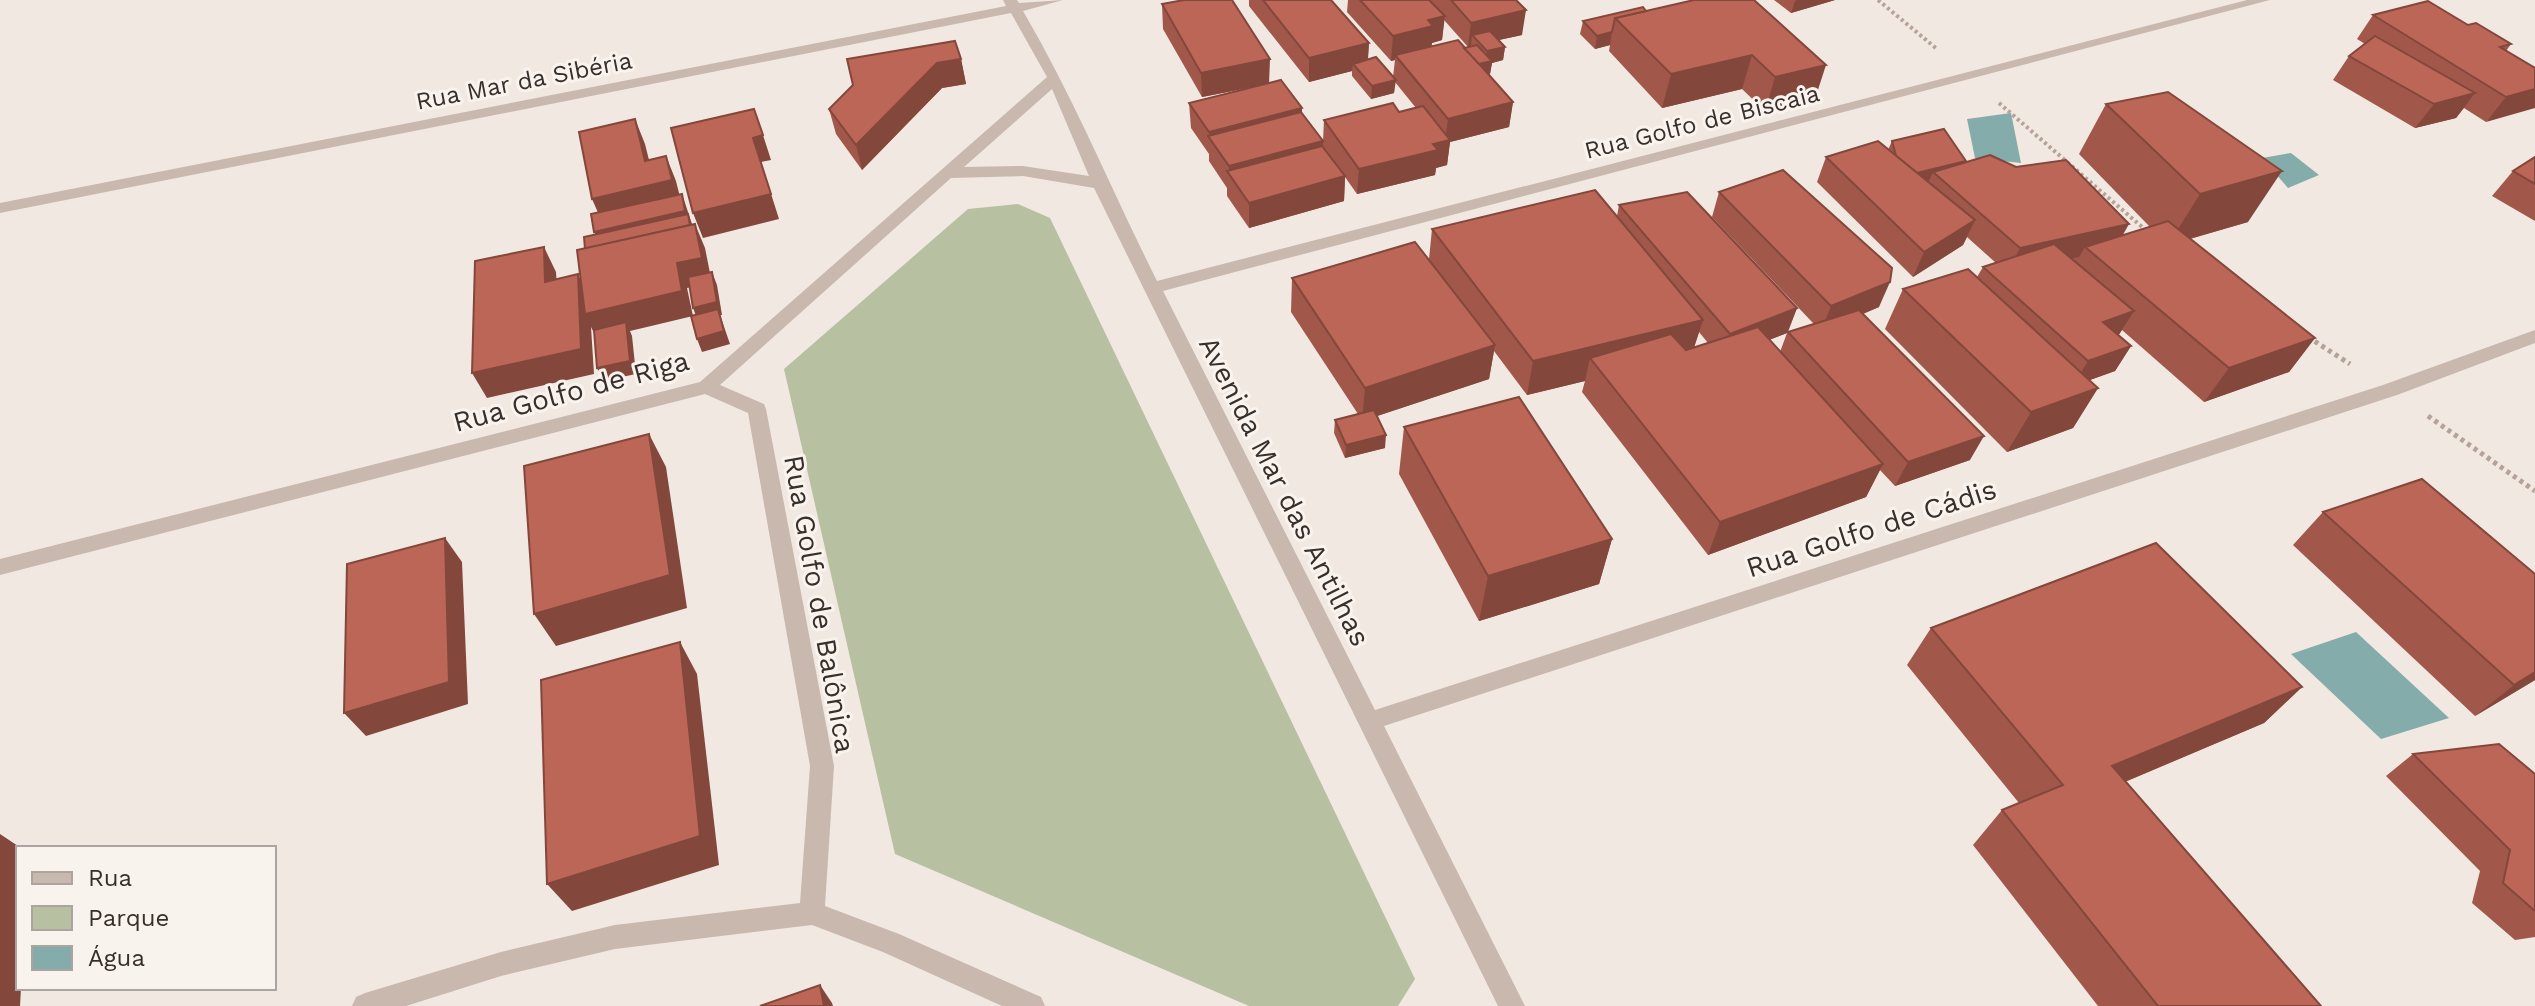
<svg xmlns="http://www.w3.org/2000/svg" width="2535" height="1006" font-family="'Work Sans',sans-serif">
<style>
.green{fill:#b8c0a2}
.water{fill:#83acaa}
.lines{fill:none;stroke-linecap:round;stroke-linejoin:round}
.path-far1{stroke:#b5a298;stroke-width:4;stroke-dasharray:3 3;stroke-linecap:butt}
.path{stroke:#b5a298;stroke-width:5;stroke-dasharray:4 4;stroke-linecap:butt}
.street{fill:#c9b8ae;fill-rule:evenodd}
.wall{fill:#a1584a;fill-rule:evenodd}
.shaded-wall{fill:#83473c}
.building{fill:#bb6656;stroke:#83473c;stroke-width:2}
.labels{text-anchor:middle;stroke-width:6;stroke-linejoin:round;paint-order:stroke}
.far-street-label{font-size:24px;fill:#382e2c;stroke:#f9f3ee}
.street-label{font-size:28px;fill:#382e2c;stroke:#f9f3ee}
</style>
<rect width="100%" height="100%" fill="#f1e8e1"/>
<!-- green -->
<polygon class="green" points="1018,204 1050,218 1415,979 1398,1006 1249,1006 895,854 784,369 968,209"/>
<!-- water -->
<g class="water">
<polygon points="2011,113 2021,163 1975,158 1967,119"/>
<polygon points="2291,153 2319,175 2288,188 2262,158"/>
<polygon points="2356,632 2449,718 2381,739 2291,654"/>
</g>
<g class="lines">
<!-- path-far1 -->
<g class="path-far1">
<polyline points="1878,0 1937,49"/>
<polyline points="1999,103 2149,233"/>
</g>
<!-- path -->
<g class="path">
<polyline points="2308,337 2350,364"/>
<polyline points="2428,416 2535,491"/>
</g>
<!-- street -->
<path class="street" d="M1003 0H1017L1019 3 1063 0 1023 11C1074 98 1112 191 1157 281L2247 0H2270L1163 291 1375 710 2383 385 2535 330V343L2397 395 1384 726 1525 1006H1498L1094 188 1023 176 951 178 720 385 764 404 766 409 834 766 825 906 899 934 1041 997 1045 1006H1002L883 952 812 925 615 949 501 976 406 1006H352L356 997 365 993 501 952 615 925 800 903 810 766 748 413 705 394 0 575V559L700 382 1047 77 1011 13 0 213V203L1006 6ZM1052 89 1089 176 1023 166 964 167Z"/>
</g>
<!-- wall -->
<g class="wall">
<path d="M1249 0H1331L1369 43 1368 60 1393 77 1395 60 1391 61 1347 12 1348 0H1516L1522 35 1499 40 1505 47 1503 60 1492 63 1490 74 1488 75 1513 102 1509 127 1450 142 1447 165 1436 168 1435 175 1357 194 1345 177 1344 201 1249 228 1227 196V188L1209 161V154L1191 128 1189 103 1257 86 1202 97 1163 29 1162 4 1269 83 1302 113 1323 141 1324 120 1399 112 1416 108 1395 82 1394 93 1371 99 1352 76V71L1309 82 1249 6ZM1444 20 1468 47 1431 46 1432 43 1442 40Z"/>
<polygon points="1694,0 1815,99 1765,111 1742,89 1662,108 1609,51 1610,45 1595,49 1580,34 1583,21 1646,11"/>
<polygon points="1774,0 1835,0 1791,13"/>
<polygon points="2373,15 2468,25 2511,44 2506,51 2535,68 2486,122 2464,108 2456,118 2415,128 2333,80 2349,56 2365,44 2357,39"/>
<polygon points="961,59 966,84 942,88 862,170 836,134 829,109"/>
<polygon points="2106,104 2248,222 2190,239 2315,338 2289,372 2204,402 2122,330 2118,336 2131,346 2115,371 2090,380 2098,388 2073,428 2007,452 1885,329 1903,289 1977,277 1983,267 1996,263 1967,237 1963,245 1913,277 1817,182 1826,157 1888,150 1892,141 1965,163 2123,235 2150,227 2079,154"/>
<polygon points="2535,157 2535,221 2492,196 2513,171"/>
<path d="M1719 192 1879 307 1863 314 1970 460 1895 486 1880 470 1866 497 1708 555 1582 392 1585 381 1527 395 1494 351 1489 379 1377 416 1385 448 1345 458 1334 433 1335 420 1358 414 1291 312 1292 278 1429 259 1432 229 1617 216 1619 205 1797 308 1788 332 1814 324 1712 217ZM1699 332 1708 343 1694 347ZM1787 333 1780 352 1769 340Z"/>
<polygon points="1404,427 1612,539 1599,584 1479,621 1399,474"/>
<polygon points="2323,512 2535,680 2475,716 2293,545"/>
<polygon points="1931,628 2302,687 2264,723 2125,782 2321,1006 2098,1006 1973,845 2002,810 2019,803 1907,665"/>
<polygon points="2413,754 2535,774 2535,937 2515,940 2472,903 2480,871 2386,776"/>
</g>
<!-- shaded-wall -->
<g class="shaded-wall">
<polygon points="1797,0 1835,0 1791,13 1795,1"/>
<polygon points="1526,10 1522,35 1480,44 1472,35 1471,46 1468,47 1471,23"/>
<polygon points="1445,16 1442,40 1432,43 1431,50 1395,55 1395,60 1391,61 1393,36 1428,20"/>
<polygon points="1612,32 1610,45 1595,49 1597,36"/>
<polygon points="1369,43 1367,68 1353,64 1352,71 1309,82 1309,58"/>
<polygon points="1505,47 1503,60 1492,63 1490,74 1472,79 1474,66 1485,63 1487,51"/>
<polygon points="1752,55 1742,89 1662,108 1671,74"/>
<polygon points="961,59 966,84 942,88 862,170 856,145 937,63"/>
<polygon points="1270,59 1269,84 1202,97 1201,73"/>
<polygon points="1826,65 1815,99 1765,111 1775,77"/>
<polygon points="1396,80 1394,93 1371,99 1372,86"/>
<polygon points="2535,89 2535,108 2486,122 2506,97"/>
<polygon points="2475,93 2456,118 2415,128 2434,104"/>
<polygon points="1513,102 1509,127 1450,142 1447,165 1436,168 1435,175 1357,194 1359,169 1445,141 1448,119"/>
<polygon points="1302,108 1302,133 1210,138 1209,132"/>
<polygon points="635,119 645,144 655,184 666,156 676,181 682,205 603,224 592,199 645,161"/>
<polygon points="763,135 771,160 761,162 779,219 703,238 693,213 753,138"/>
<polygon points="1323,141 1322,166 1229,175 1229,166"/>
<polygon points="1966,161 1960,174 1933,172 1929,181 1896,189 1902,176"/>
<polygon points="2282,171 2248,222 2168,245 2200,194"/>
<polygon points="1345,176 1344,201 1249,228 1249,203"/>
<polygon points="682,194 693,227 600,245 594,232"/>
<polygon points="1975,220 1963,245 1913,277 1924,252"/>
<polygon points="695,224 705,248 712,283 687,288 693,316 630,331 632,336 636,374 603,381 597,368 597,339 591,327 594,374 487,398 472,373 578,274 590,299 677,263"/>
<polygon points="2129,224 2115,249 2085,247 2079,257 2007,272 2020,248"/>
<polygon points="544,247 556,272 558,306 545,282"/>
<polygon points="712,272 717,285 722,315 720,315 730,344 702,352 697,339 698,321 693,308"/>
<polygon points="1890,282 1879,307 1821,331 1831,306"/>
<polygon points="1797,308 1787,333 1721,358 1730,334"/>
<polygon points="2134,311 2118,336 2103,322"/>
<polygon points="1703,320 1692,354 1590,358 1585,381 1527,395 1533,361"/>
<polygon points="2315,338 2289,372 2204,402 2229,368"/>
<polygon points="1495,345 1489,379 1362,421 1365,388"/>
<polygon points="2131,346 2115,371 2073,386 2088,361"/>
<polygon points="2098,388 2073,428 2007,452 2031,412"/>
<polygon points="649,434 666,467 687,608 556,646 534,614"/>
<polygon points="1386,435 1385,448 1345,458 1346,445"/>
<polygon points="1984,436 1970,460 1895,486 1908,462"/>
<polygon points="1883,464 1866,497 1708,555 1720,522"/>
<polygon points="445,538 462,562 468,704 366,736 344,713"/>
<polygon points="1612,539 1599,584 1479,621 1488,576"/>
<polygon points="680,642 697,674 719,865 572,911 547,884"/>
<polygon points="2535,672 2535,680 2475,716 2514,685"/>
<polygon points="2302,687 2264,723 2079,801 2112,766"/>
<polygon points="0,834 21,848 18,848 18,988 21,988 20,1006 0,1006"/>
<polygon points="820,985 832,1003 833,1006 824,1006"/>
</g>
<!-- building -->
<g class="building">
<polygon points="1184,0 1232,0 1270,59 1201,73 1162,4"/>
<polygon points="1263,0 1331,0 1369,43 1309,58"/>
<polygon points="1360,0 1429,0 1445,16 1428,20 1433,26 1393,36"/>
<polygon points="1451,0 1516,0 1526,10 1471,23"/>
<polygon points="1694,0 1754,0 1826,65 1775,77 1752,55 1671,74 1615,18"/>
<polygon points="2428,1 2468,25 2476,23 2511,44 2500,47 2535,68 2535,89 2506,97 2373,15"/>
<polygon points="1643,7 1646,11 1615,18 1612,32 1597,36 1583,21"/>
<polygon points="1490,31 1505,47 1487,51 1472,35"/>
<polygon points="2375,36 2475,93 2434,104 2349,56"/>
<polygon points="1458,40 1513,102 1448,119 1395,55"/>
<polygon points="955,41 961,59 937,63 856,145 829,109 853,85 847,59"/>
<polygon points="1477,45 1492,61 1479,64 1464,48"/>
<polygon points="1376,57 1396,80 1372,86 1353,64"/>
<polygon points="1281,80 1302,108 1209,132 1189,103"/>
<polygon points="2168,92 2282,171 2200,194 2106,104"/>
<polygon points="1393,103 1399,112 1423,106 1450,140 1433,144 1438,150 1359,169 1324,120"/>
<polygon points="754,109 763,135 753,138 771,194 693,213 671,128"/>
<polygon points="1301,112 1323,141 1229,166 1208,136"/>
<polygon points="635,119 645,161 666,156 672,180 592,199 579,132"/>
<polygon points="1944,129 1966,161 1917,173 1896,156 1892,141"/>
<polygon points="1878,141 1975,220 1924,252 1826,157"/>
<polygon points="1322,146 1345,176 1249,203 1227,171"/>
<polygon points="1990,155 2016,167 2066,160 2129,224 2020,248 1933,172"/>
<polygon points="2535,157 2535,184 2513,171"/>
<polygon points="1783,170 1892,268 1890,282 1831,306 1719,192"/>
<polygon points="1595,190 1703,320 1533,361 1432,229"/>
<polygon points="1687,192 1797,308 1730,334 1619,205"/>
<polygon points="682,194 685,211 594,232 591,214"/>
<polygon points="688,214 690,225 585,249 584,237"/>
<polygon points="2168,221 2315,338 2229,368 2085,247"/>
<polygon points="695,224 702,258 677,263 682,291 585,314 577,250"/>
<polygon points="1415,242 1495,345 1365,388 1292,278"/>
<polygon points="2054,244 2134,311 2103,322 2131,346 2088,361 1983,267"/>
<polygon points="544,247 545,282 578,274 581,349 472,373 475,261"/>
<polygon points="1968,269 2098,388 2031,412 1903,289"/>
<polygon points="712,272 717,302 693,308 688,277"/>
<polygon points="718,309 724,331 697,339 691,316"/>
<polygon points="1859,310 1984,436 1908,462 1788,332"/>
<polygon points="626,322 630,361 597,368 594,330"/>
<polygon points="1758,327 1883,464 1720,522 1590,358 1671,334 1686,350"/>
<polygon points="1519,397 1612,539 1488,576 1404,427"/>
<polygon points="1374,410 1386,435 1346,445 1335,420"/>
<polygon points="649,434 670,575 534,614 524,466"/>
<polygon points="2422,479 2535,574 2535,672 2514,685 2323,512"/>
<polygon points="445,538 449,682 344,713 347,564"/>
<polygon points="2156,543 2302,687 2112,766 2321,1006 2158,1006 2002,810 2063,785 1931,628"/>
<polygon points="680,642 700,836 547,884 541,680"/>
<polygon points="2499,744 2535,774 2535,911 2503,883 2510,850 2413,754"/>
<polygon points="820,985 824,1006 760,1006"/>
</g>
<g class="labels">
<!-- far-street labels -->
<g class="far-street-label">
<text transform="translate(524 81) rotate(-11)" y="8">Rua Mar da Sibéria</text>
<text transform="translate(1702 122) rotate(-14)" y="8">Rua Golfo de Biscaia</text>
</g>
<!-- street labels -->
<g class="street-label">
<text transform="translate(571 391) rotate(-15)" y="10">Rua Golfo de Riga</text>
<text transform="translate(1285 491) rotate(63)" y="10">Avenida Mar das Antilhas</text>
<text transform="translate(1871 528) rotate(-18)" y="10">Rua Golfo de Cádis</text>
<text transform="translate(820 604) rotate(80)" y="10">Rua Golfo de Balônica</text>
</g>
</g>
<!-- legend -->
<rect x="16" y="846" width="260" height="144" fill="#f9f3ee" stroke="#aca4a0" stroke-width="2"/>
<rect x="32" y="872" width="40" height="12" fill="#c9b8ae" stroke="#aca4a0" stroke-width="2"/>
<text x="88" y="886" font-size="24" fill="#382e2c">Rua</text>
<rect x="32" y="906" width="40" height="24" fill="#b8c0a2" stroke="#aca4a0" stroke-width="2"/>
<text x="88" y="926" font-size="24" fill="#382e2c">Parque</text>
<rect x="32" y="946" width="40" height="24" fill="#83acaa" stroke="#aca4a0" stroke-width="2"/>
<text x="88" y="966" font-size="24" fill="#382e2c">Água</text>
</svg>
